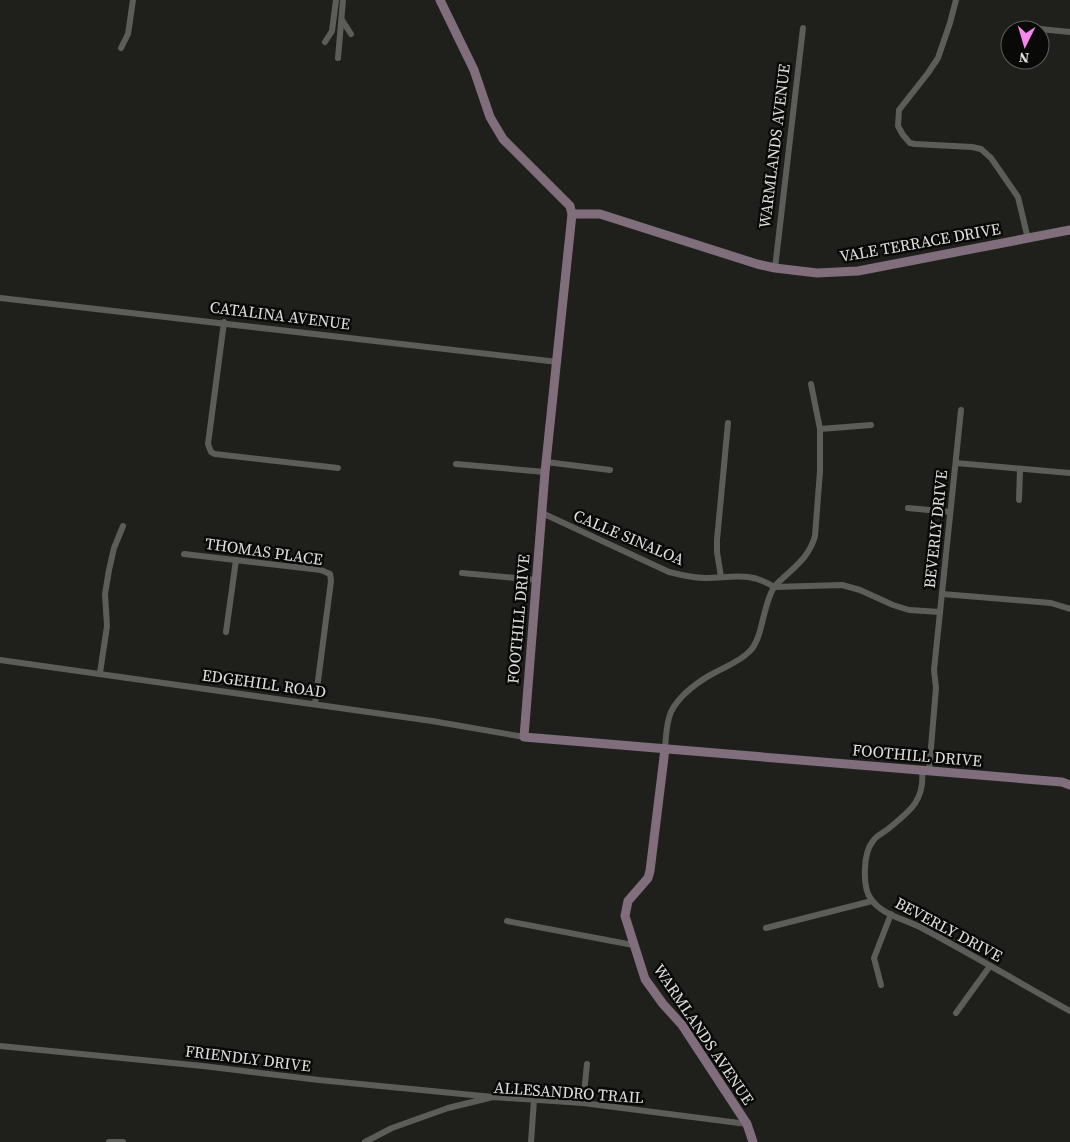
<svg xmlns="http://www.w3.org/2000/svg" width="1070" height="1142" font-family="'Source Serif 4',serif">
<style>
.lines{fill:none;stroke-linecap:round;stroke-linejoin:round}
.street{stroke:#5c5d59;stroke-width:6}
.secondary{stroke:#806e7c;stroke-width:9}
.labels{text-anchor:middle;stroke-width:5;stroke-linejoin:round;paint-order:stroke}
.street-label{font-size:16px;fill:#dfe0de;stroke:#090908}
</style>
<rect width="100%" height="100%" fill="#1f201c"/>
<g class="lines">
<!-- street -->
<g class="street">
<polyline points="956,0 950,23 938,58 928,73 899,110 898,126 903,135 910,143 915,144 972,147 981,149 991,158 1018,197 1028,239"/>
<polyline points="342,20 351,34"/>
<polyline points="1020,27 1070,32"/>
<polyline points="325,42 332,31 336,0"/>
<polyline points="121,48 128,34 133,0"/>
<polyline points="338,58 343,0"/>
<polyline points="775,268 803,28"/>
<polyline points="0,298 558,362"/>
<polyline points="224,322 208,444 211,452 215,454 338,468"/>
<polyline points="820,429 871,425"/>
<polyline points="546,462 610,470"/>
<polyline points="956,463 1070,473"/>
<polyline points="456,464 545,472"/>
<polyline points="1019,500 1020,469"/>
<polyline points="908,508 950,512"/>
<path d="M542 513 669 572C681 575 693 578 705 578 731 578 750 571 774 587L842 585 860 590 893 605 909 610 940 612"/>
<polyline points="184,554 321,570 330,574 331,581 315,704"/>
<polyline points="462,573 537,580"/>
<polyline points="721,577 717,552 717,540 728,423"/>
<polyline points="942,594 1051,603 1070,609"/>
<polyline points="226,632 236,560"/>
<polyline points="0,660 432,721 524,737"/>
<polyline points="100,673 107,626 105,594 109,570 114,548 123,526"/>
<path d="M665 749C666 737 666 723 671 712 679 695 700 680 716 672 727 666 740 661 749 652 763 639 762 608 773 589 775 585 780 581 783 578 797 565 810 555 815 536L820 471V429L811 384"/>
<path d="M922 771C925 801 909 812 888 829 883 833 876 836 873 841 863 853 862 887 871 899 882 915 904 919 920 927 971 954 1020 983 1070 1011"/>
<polyline points="929,771 936,688 934,670 961,410"/>
<polyline points="507,921 633,945"/>
<polyline points="766,928 872,901"/>
<polyline points="881,985 874,958 891,914"/>
<polyline points="956,1013 990,966"/>
<polyline points="0,1046 203,1066 319,1080 493,1097"/>
<polyline points="583,1103 587,1064"/>
<polyline points="109,1142 123,1142"/>
<polyline points="365,1142 392,1128 448,1108 493,1097 583,1103 747,1124"/>
<polyline points="531,1142 534,1100"/>
</g>
<!-- secondary -->
<g class="secondary">
<polyline points="440,0 474,70 490,117 503,139 570,206 572,214 545,472 524,737 1062,782 1070,785"/>
<polyline points="572,214 600,214 757,264 775,268 817,273 858,271 1070,230"/>
<polyline points="665,749 650,871 648,878 628,901 625,916 645,979 663,1004 682,1025 747,1124 753,1142"/>
</g>
</g>
<g class="labels">
<!-- street labels -->
<g class="street-label">
<text transform="translate(774 146) rotate(-83)" y="6">WARMLANDS AVENUE</text>
<text transform="translate(920 242) rotate(-10)" y="6">VALE TERRACE DRIVE</text>
<text transform="translate(280 315) rotate(7)" y="6">CATALINA AVENUE</text>
<text transform="translate(935 529) rotate(-84)" y="6">BEVERLY DRIVE</text>
<text transform="translate(629 537) rotate(23)" y="6">CALLE SINALOA</text>
<text transform="translate(264 551) rotate(8)" y="6">THOMAS PLACE</text>
<text transform="translate(518 619) rotate(-85)" y="6">FOOTHILL DRIVE</text>
<text transform="translate(264 683) rotate(8)" y="6">EDGEHILL ROAD</text>
<text transform="translate(917 755) rotate(5)" y="6">FOOTHILL DRIVE</text>
<text transform="translate(949 929) rotate(28)" y="6">BEVERLY DRIVE</text>
<text transform="translate(704 1034) rotate(56)" y="6">WARMLANDS AVENUE</text>
<text transform="translate(248 1058) rotate(7)" y="6">FRIENDLY DRIVE</text>
<text transform="translate(569 1092) rotate(4)" y="6">ALLESANDRO TRAIL</text>
</g>
</g>
<!-- north arrow -->
<g transform="translate(1025 45) rotate(185)"><circle r="24" fill="#090908" stroke="#5f5f5e"/>
<path d="M0-4L9 19L0 12L-9 19Z" fill="#f688ed"/>
<text y="-8" font-size="14" font-weight="bold" text-anchor="middle" fill="#dfe0de">N</text>
</g>
</svg>
